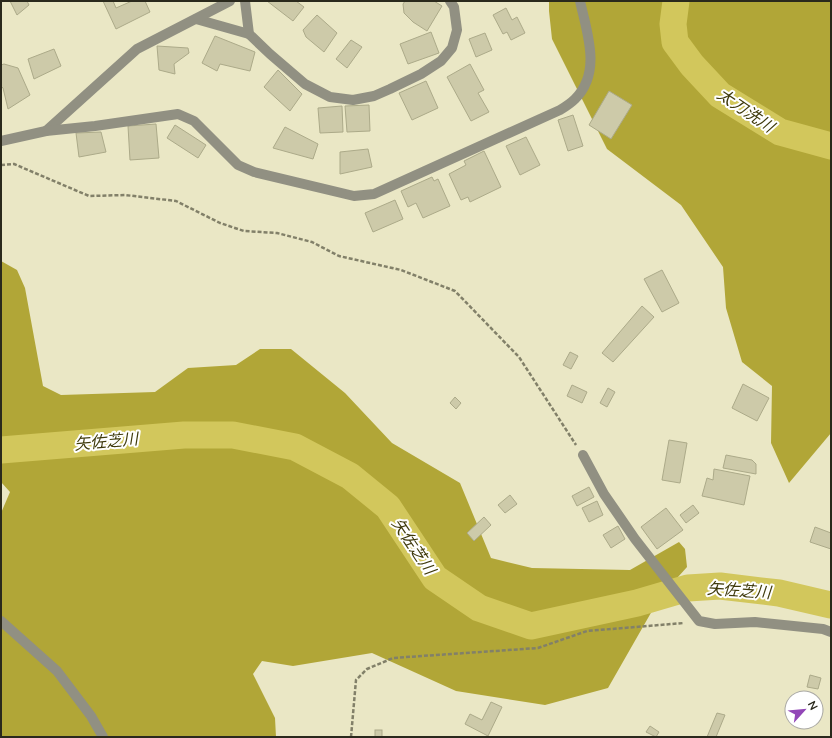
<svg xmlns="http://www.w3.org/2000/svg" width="832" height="738" font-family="Mulish,'Noto Sans JP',sans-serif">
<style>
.forest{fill:#b1a637}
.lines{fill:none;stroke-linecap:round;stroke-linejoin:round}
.river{stroke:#d2c75c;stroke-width:27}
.building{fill:#cdcaa9;stroke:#acaa89}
.path{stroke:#828069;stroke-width:2.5;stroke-dasharray:4 2;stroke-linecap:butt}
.minor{stroke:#919082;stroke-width:10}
.labels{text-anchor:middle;stroke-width:4;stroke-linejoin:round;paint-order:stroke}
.water-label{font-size:16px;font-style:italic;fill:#3f3a0c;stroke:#fff}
</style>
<rect width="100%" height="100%" fill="#eae7c5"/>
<!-- forest -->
<g class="forest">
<polygon points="549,1 831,1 831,433 789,483 771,443 772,386 742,362 726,308 723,267 681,205 607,149 552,39 549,11"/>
<polygon points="1,261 17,270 25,288 43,386 61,395 155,392 188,368 236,365 260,349 291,349 345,393 392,443 460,483 491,558 532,568 630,570 679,542 685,549 687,567 660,597 608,688 545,705 456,691 372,653 293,666 262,661 253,674 275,718 276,737 1,737 1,513 10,492 1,482"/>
</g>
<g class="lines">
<!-- river -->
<g class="river">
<polyline points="676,1 673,24 675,42 692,65 720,95 780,132 831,146"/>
<polyline points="1,450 184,435 233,435 295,447 350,476 388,507 435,578 479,608 531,626 637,603 688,588 720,586 779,593 831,605"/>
</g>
</g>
<!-- building -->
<g class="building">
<polygon points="10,1 27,1 29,5 17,15"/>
<polygon points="103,1 113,1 116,8 132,1 145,1 150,12 116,29"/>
<polygon points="267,1 296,1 304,7 293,21"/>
<polygon points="405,1 434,1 442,6 427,31 413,22 404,13 403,4"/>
<polygon points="506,8 512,20 517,17 525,33 511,40 507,32 503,34 493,15"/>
<polygon points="317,15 337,33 324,52 306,37 303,30"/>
<polygon points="431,32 439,53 408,64 400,44"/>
<polygon points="485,33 492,50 476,57 469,39"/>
<polygon points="215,36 255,52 250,71 220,64 217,71 202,63"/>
<polygon points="351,40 362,47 347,68 336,59"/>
<polygon points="157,46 188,48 189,53 174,64 175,74 159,70"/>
<polygon points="54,49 61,66 34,79 28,59"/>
<polygon points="4,64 18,68 30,95 8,109 3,88 1,86 1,65"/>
<polygon points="470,64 484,90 478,93 489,112 471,121 447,77"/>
<polygon points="278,70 302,94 290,111 264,87"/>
<polygon points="426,81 438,108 412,120 399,93"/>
<polygon points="609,91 632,105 611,139 589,125"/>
<polygon points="369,105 370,131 347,132 345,106"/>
<polygon points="342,106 343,132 320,133 318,108"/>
<polygon points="573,115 583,146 568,151 558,120"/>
<polygon points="156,124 159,158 130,160 128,126"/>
<polygon points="175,125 206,145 198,158 167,138"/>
<polygon points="285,127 318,144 313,159 273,148"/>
<polygon points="101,132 106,152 79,157 76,133"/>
<polygon points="526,137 540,165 520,175 506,146"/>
<polygon points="368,149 372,167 340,174 340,152"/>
<polygon points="484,151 501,187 470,202 468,197 461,200 449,174 466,165 464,161"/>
<polygon points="432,177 434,181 438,179 450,206 423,218 416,203 408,207 401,191"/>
<polygon points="395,200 403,219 373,232 365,213"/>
<polygon points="662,270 679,303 662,312 644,279"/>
<polygon points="642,306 654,317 613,362 602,353"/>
<polygon points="570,352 578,356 571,369 563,365"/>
<polygon points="743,384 769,398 757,421 732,408"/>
<polygon points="572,385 587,392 582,403 567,396"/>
<polygon points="608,388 615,392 607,407 600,403"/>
<polygon points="455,397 461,403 456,409 450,403"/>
<polygon points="669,440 687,443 680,483 662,480"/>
<polygon points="726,455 752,460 756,464 756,474 723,468"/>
<polygon points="714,469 750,476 744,505 702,496 707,478 713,480"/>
<polygon points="589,487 594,497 577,506 572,496"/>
<polygon points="510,495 517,504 505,513 498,505"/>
<polygon points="597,501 603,515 589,522 582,508"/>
<polygon points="693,505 699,513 686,523 680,515"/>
<polygon points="666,508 683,530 657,549 641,527"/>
<polygon points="484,517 491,525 474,541 467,533"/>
<polygon points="618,526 625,539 611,548 603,535"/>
<polygon points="815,527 831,533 831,549 810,542"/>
<polygon points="810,675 821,678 818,689 807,687"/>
<polygon points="491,702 502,707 488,736 465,724 470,714 482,720"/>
<polygon points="717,713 725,715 716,737 707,737"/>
<polygon points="650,726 659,732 656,737 646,732"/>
<rect x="375" y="730" width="7" height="7"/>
</g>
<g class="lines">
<!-- path -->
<g class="path">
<polyline points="1,165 14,164 89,196 125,195 176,201 220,223 244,231 277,233 312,242 339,256 401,270 455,291 519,357 576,445"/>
<polyline points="351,737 356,680 367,669 393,658 538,648 587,631 684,623"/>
</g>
<!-- minor -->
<g class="minor">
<polyline points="245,1 249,34 270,54 305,84 330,97 353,100 374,96 390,89 421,74 441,61 452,48 457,30 454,7 450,1"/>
<polyline points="196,19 249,34"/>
<polyline points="46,131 137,49 230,1"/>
<path d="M1 141 46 131 95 126 178 114 194 121 238 165 254 172 354 196 374 194 560 110C565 107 571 103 575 99 602 72 587 33 580 1"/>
<polyline points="583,455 604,494 635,539 699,621 715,624 755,622 823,629 831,632"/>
<polyline points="1,621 57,671 91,716 103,737"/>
</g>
</g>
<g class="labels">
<!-- water labels -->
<g class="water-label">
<text transform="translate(746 110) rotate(34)" y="6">太刀洗川</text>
<text transform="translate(106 441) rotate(-5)" y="6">矢佐芝川</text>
<text transform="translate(414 546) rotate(56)" y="6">矢佐芝川</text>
<text transform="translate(739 590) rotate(4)" y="6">矢佐芝川</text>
</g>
</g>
<!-- border -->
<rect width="832" height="738" fill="none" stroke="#2a291c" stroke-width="4"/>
<!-- north arrow -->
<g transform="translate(804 710) rotate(63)"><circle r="19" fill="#ffffff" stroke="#aaa9a4"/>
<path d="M0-3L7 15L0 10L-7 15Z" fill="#9246b7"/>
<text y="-6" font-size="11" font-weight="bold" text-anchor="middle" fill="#2a291c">N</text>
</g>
</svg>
